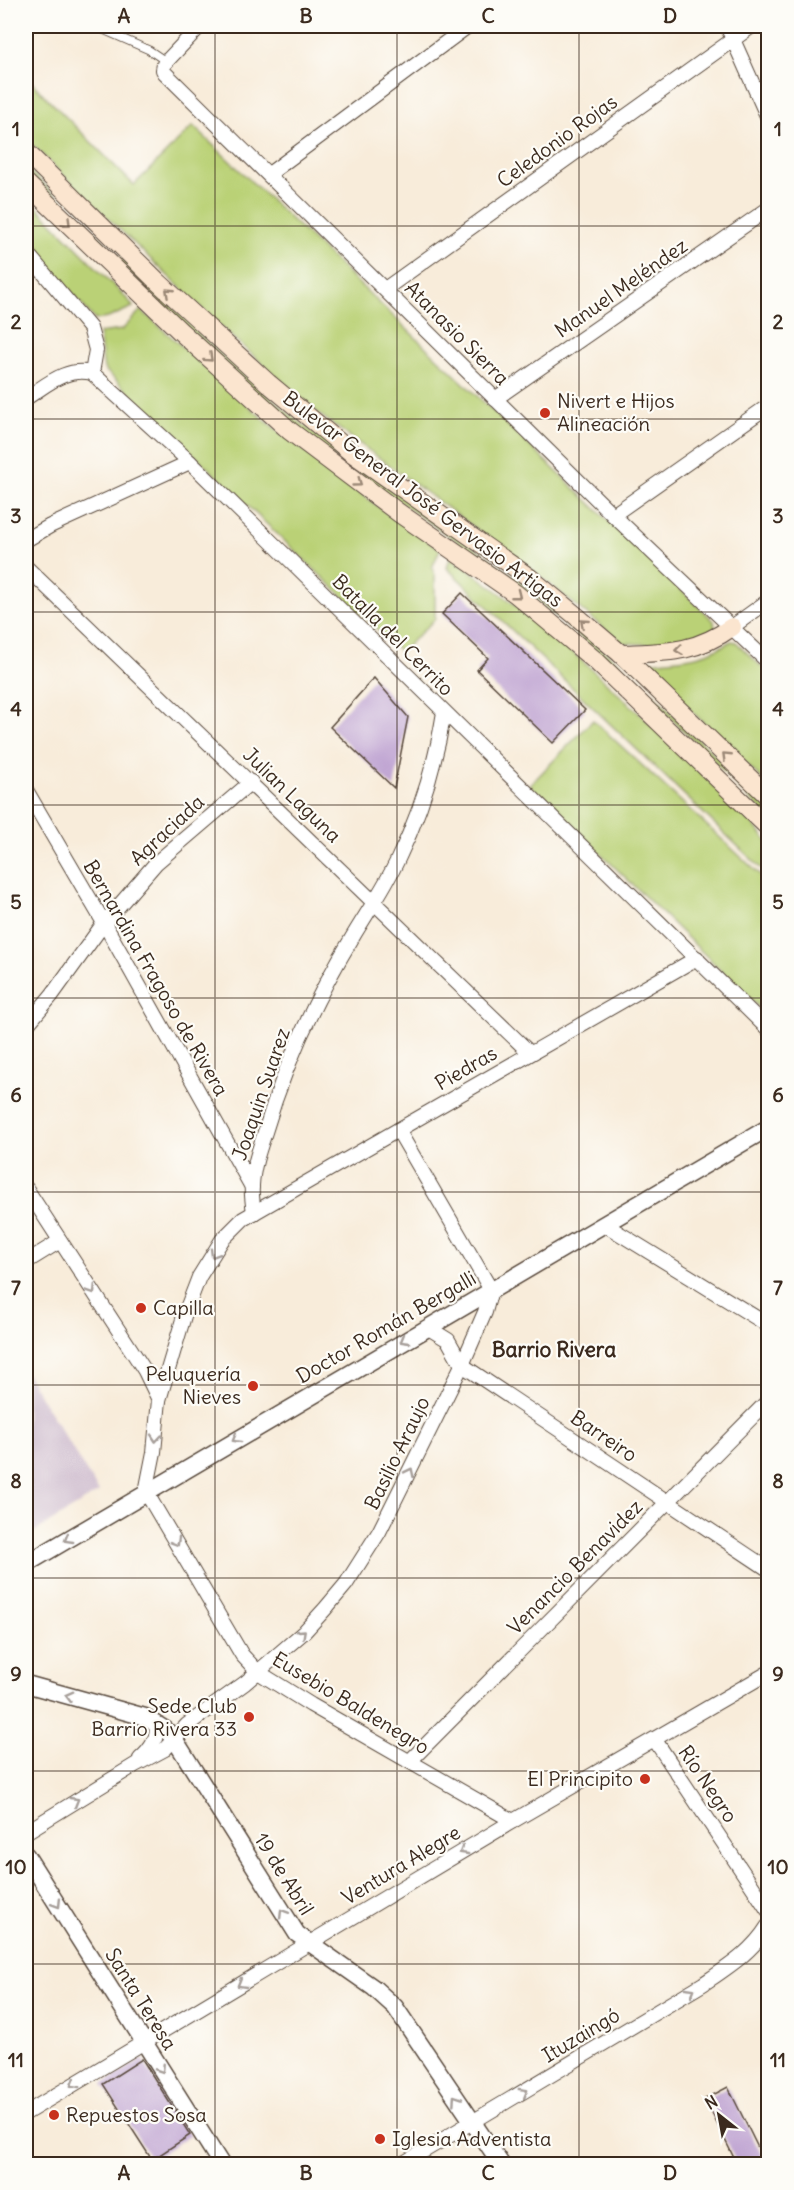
<svg xmlns="http://www.w3.org/2000/svg" width="794" height="2190" font-family="Delius,sans-serif">
<style>
.industrial{fill:#cfbdcf}
.green{fill:#bad176;stroke:#7a7e4a;stroke-width:1.5}
.building{fill:#bea2d1}
.lines{fill:none;stroke-linecap:round;stroke-linejoin:round}
.service-casing{stroke:#57473a;stroke-width:9}
.minor-casing{stroke:#57473a;stroke-width:16}
.tertiary-casing{stroke:#57473a;stroke-width:19}
.secondary-casing{stroke:#57473a;stroke-width:20}
.service{stroke:#fff;stroke-width:7}
.minor{stroke:#fff;stroke-width:14}
.tertiary{stroke:#fff;stroke-width:16}
.secondary{stroke:#fbe5cf;stroke-width:18}
.oneway{stroke:#9b8876}
.oneway2{stroke:#a79f9a}
.grid{fill:none;stroke:#3b2a1e;stroke-width:1.5;stroke-opacity:0.55}
.poi-dot{fill:#c8321e;stroke:#fdfcf7;stroke-width:2}
.labels{text-anchor:middle;stroke-width:4.5;stroke-linejoin:round;paint-order:stroke}
.street-label{font-size:20px;fill:#3b2a1e;stroke:#fdfcf7}
.poi-label{font-size:20px;fill:#3b2a1e;stroke:#fdfcf7;text-anchor:start}
.neighbourhood-label{font-size:21px;font-weight:bold;fill:#3b2a1e;stroke:#fdfcf7}
.neatline{fill:none;stroke:#3b2a1e;stroke-width:2}
.grid-label{font-size:20px;text-anchor:middle;font-weight:bold;fill:#3b2a1e}
</style>
<rect width="100%" height="100%" fill="#fdfcf7"/>
<filter id="ink" filterUnits="userSpaceOnUse"><feTurbulence type="fractalNoise" baseFrequency=".0167" numOctaves="2"/><feDisplacementMap in="SourceGraphic" scale="12" xChannelSelector="R" yChannelSelector="G"/><feConvolveMatrix kernelMatrix="1 2 1 2 8 2 1 2 1" color-interpolation-filters="sRGB"/></filter>
<filter id="wash" filterUnits="userSpaceOnUse"><feTurbulence type="fractalNoise" baseFrequency=".008" numOctaves="4" result="noise"/><feDisplacementMap in="SourceGraphic" scale="24" xChannelSelector="R" yChannelSelector="G"/><feGaussianBlur stdDeviation="1.35" result="paint"/><feColorMatrix in="noise" values="0 0 0 0 0 0 0 0 0 0 0 0 0 0 0 0 0 1.4 0 .05"/><feComposite in="paint" operator="in"/></filter>
<g filter="url(#wash)">
<rect width="100%" height="100%" fill="#f8ecda"/>
<!-- industrial -->
<polygon class="industrial" points="26,1373 99,1492 26,1537"/>
<!-- green -->
<g class="green">
<polygon points="26,77 134,185 193,126 714,621 715,629 685,642 644,644 622,643 534,571 319,414 221,327 26,139"/>
<path d="M26 167 232 365 298 421 523 582 580 629 649 691 750 789 768 810V818C683 725 587 637 486 562 422 515 353 474 292 424 247 387 206 346 164 306 118 261 72 216 26 171Z"/>
<polygon points="26,196 129,301 133,307 108,318 95,320 26,238"/>
<polygon points="141,310 269,424 392,517 440,549 432,568 435,575 435,619 401,652 104,369 99,333 122,330"/>
<path d="M450 557C561 632 656 729 752 823L768 842V875L447 568Z"/>
<path d="M731 641 736 642 768 673V785L643 664 646 662C679 659 701 660 731 641Z"/>
<polygon points="593,720 768,882 768,1011 764,1012 530,785"/>
</g>
<g id="blocks">
<!-- building -->
<g class="building">
<polygon points="462,593 585,710 553,743 477,670 488,658 442,614"/>
<polygon points="374,678 408,717 394,788 330,727"/>
<polygon points="142,2059 190,2135 152,2160 103,2084"/>
<polygon points="728,2087 766,2164 737,2164 705,2099"/>
</g>
</g>
</g>
<g filter="url(#ink)">
<use href="#blocks" fill-opacity="0" stroke="#57473a" stroke-width="1.5"/>
<g class="lines">
<defs>
<polyline id="service" points="101,29 149,50 167,62"/>
<g id="minor">
<polyline points="200,26 164,64 163,70 165,73 613,515 768,662"/>
<polyline points="727,26 768,118"/>
<polyline points="269,174 468,26"/>
<polyline points="26,252 90,328 96,350 92,373"/>
<polyline points="385,289 752,26"/>
<path d="M26 398C47 385 65 367 92 373L190 462 768 1029"/>
<polyline points="495,399 768,209"/>
<polyline points="613,515 768,406"/>
<polyline points="26,540 50,526 190,462"/>
<polyline points="26,567 530,1053"/>
<polyline points="732,627 768,601"/>
<polyline points="26,790 104,923 252,1187"/>
<polyline points="26,1026 52,995 104,923 156,863 251,782"/>
<polyline points="26,1188 145,1371 159,1400"/>
<path d="M254 1213C253 1204 251 1194 252 1185 253 1167 259 1150 265 1132 285 1064 315 999 352 938 368 911 385 887 398 859 420 814 436 762 444 712"/>
<polyline points="604,1224 768,1325"/>
<polyline points="26,1262 60,1241"/>
<polyline points="427,1327 448,1340 462,1365 768,1569"/>
<polyline points="655,1740 768,1910"/>
<path d="M140 1759C151 1749 159 1738 156 1723"/>
<polyline points="410,1761 768,1401"/>
<polyline points="513,1821 311,1705 258,1672 242,1655 146,1492 154,1452 159,1400 184,1316 199,1277 222,1240 243,1219 697,958"/>
<polyline points="26,1832 135,1765 165,1749 187,1725 245,1683 304,1632 325,1609 346,1584 379,1532 462,1365 485,1312 491,1290 398,1130"/>
<polyline points="26,2113 513,1821 768,1673"/>
<path d="M402 2164 703 1984C728 1967 752 1952 768 1926"/>
</g>
<g id="tertiary">
<polyline points="26,1564 768,1128"/>
<polyline points="26,1684 145,1717 166,1730 175,1740 297,1934 374,1988 395,2007 501,2164"/>
<polyline points="26,1855 221,2164"/>
</g>
<g id="secondary">
<polyline points="26,152 157,281 268,383 352,453 530,578 575,615 621,654 768,796"/>
<polyline points="26,183 181,332 290,431 399,513 516,594 597,662 768,827"/>
<path d="M621 654C665 652 694 654 732 627"/>
</g>
</defs>
<!-- service casing -->
<use href="#service" class="service-casing"/>
<!-- minor casing -->
<use href="#minor" class="minor-casing"/>
<!-- tertiary casing -->
<use href="#tertiary" class="tertiary-casing"/>
<!-- secondary casing -->
<use href="#secondary" class="secondary-casing"/>
<!-- service -->
<use href="#service" class="service"/>
<!-- minor -->
<use href="#minor" class="minor"/>
<!-- tertiary -->
<use href="#tertiary" class="tertiary"/>
<!-- secondary -->
<use href="#secondary" class="secondary"/>
</g>
<!-- one-way arrows -->
<defs><path id="oneway-chevron" d="M-2-3.5L2.5 0L-2 3.5" fill="none" stroke-width="1.6" stroke-linecap="round" stroke-linejoin="round" transform="scale(1.5)"/></defs>
<g class="oneway">
<use href="#oneway-chevron" transform="translate(67 223) rotate(44)"/>
<use href="#oneway-chevron" transform="translate(169 292) rotate(-137)"/>
<use href="#oneway-chevron" transform="translate(209 358) rotate(42)"/>
<use href="#oneway-chevron" transform="translate(358 483) rotate(36)"/>
<use href="#oneway-chevron" transform="translate(517 595) rotate(38)"/>
<use href="#oneway-chevron" transform="translate(584 623) rotate(-139)"/>
<use href="#oneway-chevron" transform="translate(679 650) rotate(173)"/>
<use href="#oneway-chevron" transform="translate(726 756) rotate(-136)"/>
</g>
<g class="oneway2">
<use href="#oneway-chevron" transform="translate(214 1254) rotate(121)"/>
<use href="#oneway-chevron" transform="translate(92 1290) rotate(57)"/>
<use href="#oneway-chevron" transform="translate(404 1340) rotate(150)"/>
<use href="#oneway-chevron" transform="translate(156 1438) rotate(95)"/>
<use href="#oneway-chevron" transform="translate(236 1439) rotate(150)"/>
<use href="#oneway-chevron" transform="translate(410 1472) rotate(-64)"/>
<use href="#oneway-chevron" transform="translate(68 1539) rotate(149)"/>
<use href="#oneway-chevron" transform="translate(176 1542) rotate(60)"/>
<use href="#oneway-chevron" transform="translate(302 1633) rotate(-43)"/>
<use href="#oneway-chevron" transform="translate(69 1696) rotate(-165)"/>
<use href="#oneway-chevron" transform="translate(75 1801) rotate(-31)"/>
<use href="#oneway-chevron" transform="translate(463 1851) rotate(149)"/>
<use href="#oneway-chevron" transform="translate(57 1904) rotate(58)"/>
<use href="#oneway-chevron" transform="translate(283 1913) rotate(-122)"/>
<use href="#oneway-chevron" transform="translate(241 1984) rotate(149)"/>
<use href="#oneway-chevron" transform="translate(691 1991) rotate(-31)"/>
<use href="#oneway-chevron" transform="translate(161 2069) rotate(57)"/>
<use href="#oneway-chevron" transform="translate(74 2084) rotate(149)"/>
<use href="#oneway-chevron" transform="translate(524 2092) rotate(-31)"/>
<use href="#oneway-chevron" transform="translate(456 2099) rotate(-124)"/>
</g>
</g>
<!-- grid -->
<path class="grid" d="M215 26V2164M397 26V2164M579 26V2164M26 226H768M26 419H768M26 612H768M26 805H768M26 998H768M26 1192H768M26 1385H768M26 1578H768M26 1771H768M26 1964H768"/>
<!-- markers -->
<g class="poi-dot">
<circle cx="545" cy="413" r="6"/>
<circle cx="141" cy="1308" r="6"/>
<circle cx="253" cy="1386" r="6"/>
<circle cx="249" cy="1717" r="6"/>
<circle cx="645" cy="1779" r="6"/>
<circle cx="54" cy="2115" r="6"/>
<circle cx="380" cy="2139" r="6"/>
</g>
<g class="labels">
<!-- street labels -->
<g class="street-label">
<text transform="translate(557 141) rotate(-36)" y="7">Celedonio Rojas</text>
<text transform="translate(621 288) rotate(-35)" y="7">Manuel Meléndez</text>
<text transform="translate(457 333) rotate(45)" y="7">Atanasio Sierra</text>
<text transform="translate(423 499) rotate(37)" y="7">Bulevar General José Gervasio Artigas</text>
<text transform="translate(393 635) rotate(45)" y="7">Batalla del Cerrito</text>
<text transform="translate(292 795) rotate(44)" y="7">Julian Laguna</text>
<text transform="translate(167 830) rotate(-43)" y="7">Agraciada</text>
<text transform="translate(156 978) rotate(60)" y="7">Bernardina Fragoso de Rivera</text>
<text transform="translate(466 1068) rotate(-30)" y="7">Piedras</text>
<text transform="translate(261 1094) rotate(-71)" y="7">Joaquin Suarez</text>
<text transform="translate(386 1327) rotate(-30)" y="7">Doctor Román Bergalli</text>
<text transform="translate(604 1436) rotate(34)" y="7">Barreiro</text>
<text transform="translate(397 1453) rotate(-64)" y="7">Basilio Araujo</text>
<text transform="translate(575 1567) rotate(-45)" y="7">Venancio Benavidez</text>
<text transform="translate(351 1703) rotate(31)" y="7">Eusebio Baldenegro</text>
<text transform="translate(708 1784) rotate(56)" y="7">Río Negro</text>
<text transform="translate(401 1865) rotate(-31)" y="7">Ventura Alegre</text>
<text transform="translate(284 1874) rotate(58)" y="7">19 de Abril</text>
<text transform="translate(141 1999) rotate(58)" y="7">Santa Teresa</text>
<text transform="translate(581 2035) rotate(-31)" y="7">Ituzaingó</text>
</g>
<!-- poi labels -->
<g class="poi-label">
<text x="557" y="408">Nivert e Hijos<tspan x="557" dy="23">Alineación</tspan></text>
<text x="153" y="1315">Capilla</text>
<text x="241" y="1381" text-anchor="end">Peluquería<tspan x="241" dy="23">Nieves</tspan></text>
<text x="237" y="1713" text-anchor="end">Sede Club<tspan x="237" dy="23">Barrio Rivera 33</tspan></text>
<text x="633" y="1786" text-anchor="end">El Principito</text>
<text x="66" y="2122">Repuestos Sosa</text>
<text x="392" y="2146">Iglesia Adventista</text>
</g>
<!-- neighbourhood labels -->
<g class="neighbourhood-label">
<text x="554" y="1357">Barrio Rivera</text>
</g>
</g>
<!-- margin -->
<rect width="794" height="2190" fill="none" stroke="#fdfcf7" stroke-width="66"/>
<!-- north arrow -->
<g transform="translate(719 2115) rotate(329)" stroke="#fdfcf7" stroke-width="4.5" paint-order="stroke">
<path d="M0-4.5L10 22L0 15L-10 22Z" fill="#3b2a1e"/>
<text y="-9" font-size="16" font-weight="bold" text-anchor="middle" fill="#3b2a1e">N</text>
</g>
<rect x="33" y="33" width="728" height="2124" class="neatline"/>
<g class="grid-label">
<text x="124" y="23">A</text>
<text x="306" y="23">B</text>
<text x="488" y="23">C</text>
<text x="670" y="23">D</text>
<text x="16" y="136">1</text>
<text x="778" y="136">1</text>
<text x="16" y="329">2</text>
<text x="778" y="329">2</text>
<text x="16" y="523">3</text>
<text x="778" y="523">3</text>
<text x="16" y="716">4</text>
<text x="778" y="716">4</text>
<text x="16" y="909">5</text>
<text x="778" y="909">5</text>
<text x="16" y="1102">6</text>
<text x="778" y="1102">6</text>
<text x="16" y="1295">7</text>
<text x="778" y="1295">7</text>
<text x="16" y="1488">8</text>
<text x="778" y="1488">8</text>
<text x="16" y="1681">9</text>
<text x="778" y="1681">9</text>
<text x="16" y="1874">10</text>
<text x="778" y="1874">10</text>
<text x="16" y="2067">11</text>
<text x="778" y="2067">11</text>
<text x="124" y="2180">A</text>
<text x="306" y="2180">B</text>
<text x="488" y="2180">C</text>
<text x="670" y="2180">D</text>
</g>
</svg>
